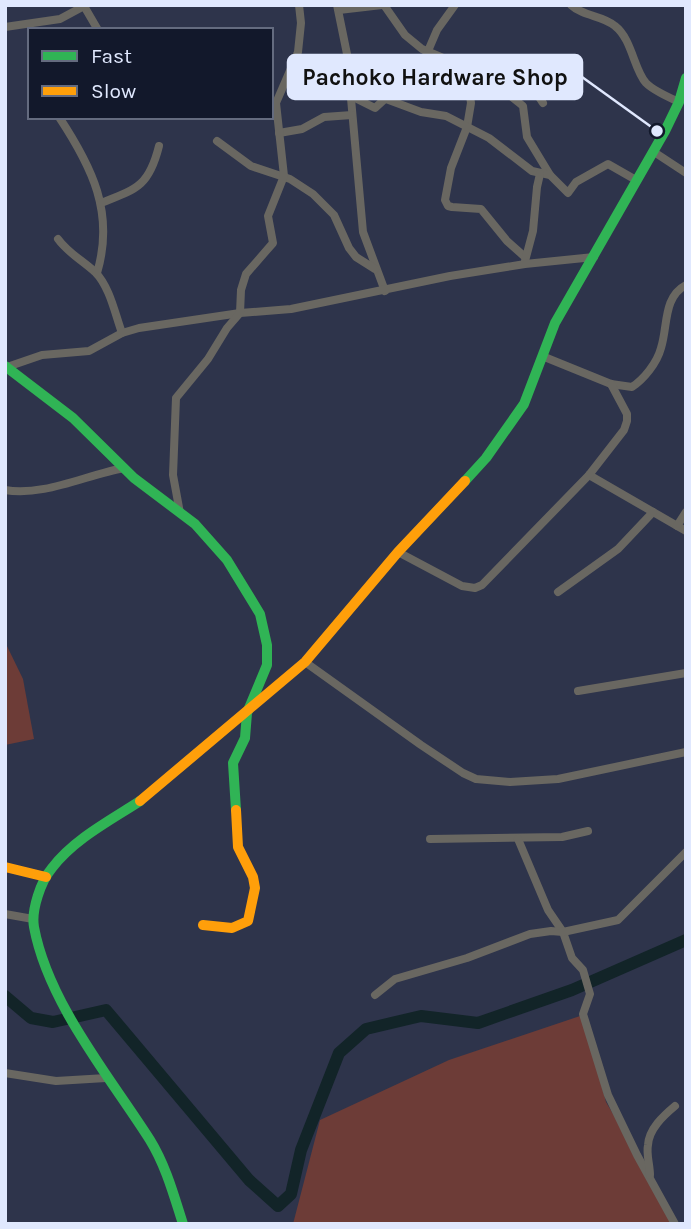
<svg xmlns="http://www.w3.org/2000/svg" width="691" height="1229" font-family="Karla,sans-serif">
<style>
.green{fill:#6d3c37}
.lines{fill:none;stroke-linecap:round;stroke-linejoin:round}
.river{stroke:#122428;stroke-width:12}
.street{stroke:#696761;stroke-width:8}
.fast{stroke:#30b455;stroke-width:10}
.slow{stroke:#ff9f0a;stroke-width:10}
.leader{fill:none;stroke:#e0e8fe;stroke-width:2.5}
.callout-dot{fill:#e0e8fe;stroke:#12182b;stroke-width:2.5}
.callout{fill:#e0e8fe;stroke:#e0e8fe;stroke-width:2.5}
.callout-label{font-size:23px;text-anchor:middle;font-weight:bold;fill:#111}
</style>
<rect width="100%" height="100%" fill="#2e344b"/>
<!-- green -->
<g class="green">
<polygon points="5,642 23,679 34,739 5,745"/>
<polygon points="583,1015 606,1102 678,1224 293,1224 320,1120 449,1060"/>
</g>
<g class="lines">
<!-- river -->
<polyline class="river" points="5,996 31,1018 53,1022 106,1010 249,1180 278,1206 291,1194 301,1150 339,1053 366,1029 421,1016 478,1023 572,990 686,940"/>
<!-- street -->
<g class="street">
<polyline points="337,5 347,54 363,232 385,291"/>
<polyline points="384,5 405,35 422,49 469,69 490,71 526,83 533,88 543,103"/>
<path d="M571 5C584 17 602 15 615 26 632 39 634 70 646 83 654 91 668 97 679 102"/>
<polyline points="84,6 98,30"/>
<polyline points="339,10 382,5"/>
<polyline points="5,27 60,19 86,5"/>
<polyline points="469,69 468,82 471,103 467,127 451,168 445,200 448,206 452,207 481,209 507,241 525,257"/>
<polyline points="510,78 507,93 523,106 527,137 550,175"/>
<polyline points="351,96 375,108 422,65 437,30 455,5"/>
<polyline points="386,99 421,112 446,116 489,138 532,171 550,175 568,193 576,182 608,164 636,180"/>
<path d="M59 117C92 167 115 213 97 273"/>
<polyline points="279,133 302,129 324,117 352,115"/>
<polyline points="217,141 251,166 290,179 313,194 334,215 349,248 356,257 375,269"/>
<polyline points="654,152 686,173"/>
<path d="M101 203C137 189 149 186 159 146"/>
<path d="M58 239C68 253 82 260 95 272 110 287 115 314 122 333"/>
<polyline points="525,261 533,231 537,187 540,174"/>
<path d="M542 356 611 384 632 387C644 379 657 363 661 348 668 326 663 297 686 285"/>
<polyline points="7,367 42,355 89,351 122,333 139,328 240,313 291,309 450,276 525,264 594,257"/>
<polyline points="589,475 686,531"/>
<path d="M5 490C42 497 86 475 124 468"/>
<polyline points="180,513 173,475 176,398 208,359 227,328 240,313 241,290 246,274 273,243 268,216 284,176 276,103 298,52 301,23 299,5"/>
<polyline points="677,526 686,512"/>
<polyline points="398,552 462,586 475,588 482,585 589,475 624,430 627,421 627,414 611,384"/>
<polyline points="558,592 618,549 653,512"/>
<polyline points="305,662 421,745 463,773 476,779 510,782 558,779 686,752"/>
<polyline points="578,691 686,673"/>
<polyline points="430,839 562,837 588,831"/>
<polyline points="518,839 548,910 563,932 572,958 583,970 590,994 583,1014 608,1095 637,1155 675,1224"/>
<polyline points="5,914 33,919"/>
<polyline points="375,995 395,979 467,958 530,934 551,931 563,932 618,920 686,852"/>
<polyline points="5,1073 56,1081 106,1078"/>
<path d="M650 1175C650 1165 646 1154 648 1145 649 1129 663 1116 675 1106"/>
</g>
<!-- fast -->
<g class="fast">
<polyline points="5,366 73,418 134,478 195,524 227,560 260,614 267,645 267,665 247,713 245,738 233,763 236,810"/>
<polyline points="465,481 486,458 524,404 555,323 665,131 679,102 686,78"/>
<path d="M140 801C111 820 74 839 52 868 41 881 31 910 34 927 48 1003 110 1077 150 1140 166 1166 174 1196 183 1224"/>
</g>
<!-- slow -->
<g class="slow">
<polyline points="140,801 305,662 398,552 465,481"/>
<polyline points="5,867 46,877"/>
<polyline points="203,925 232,928 248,921 255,888 253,877 238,847 236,810"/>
</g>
</g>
<!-- callouts -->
<path class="leader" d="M657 131L582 77"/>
<circle class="callout-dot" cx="657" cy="131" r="7"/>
<rect class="callout" x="288" y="55" width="294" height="44" rx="7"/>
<g class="callout-label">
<text x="435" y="85">Pachoko Hardware Shop</text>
</g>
<!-- border -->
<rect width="691" height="1229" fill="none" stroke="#e0e8fe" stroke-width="14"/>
<!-- legend -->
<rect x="28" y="28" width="245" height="91" fill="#12182b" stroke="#646b7f" stroke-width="2"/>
<rect x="42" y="51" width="35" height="10" fill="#30b455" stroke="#646b7f" stroke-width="2"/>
<text x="91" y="63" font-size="21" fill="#e0e8fe">Fast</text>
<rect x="42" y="86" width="35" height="10" fill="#ff9f0a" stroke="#646b7f" stroke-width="2"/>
<text x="91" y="98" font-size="21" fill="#e0e8fe">Slow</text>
</svg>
